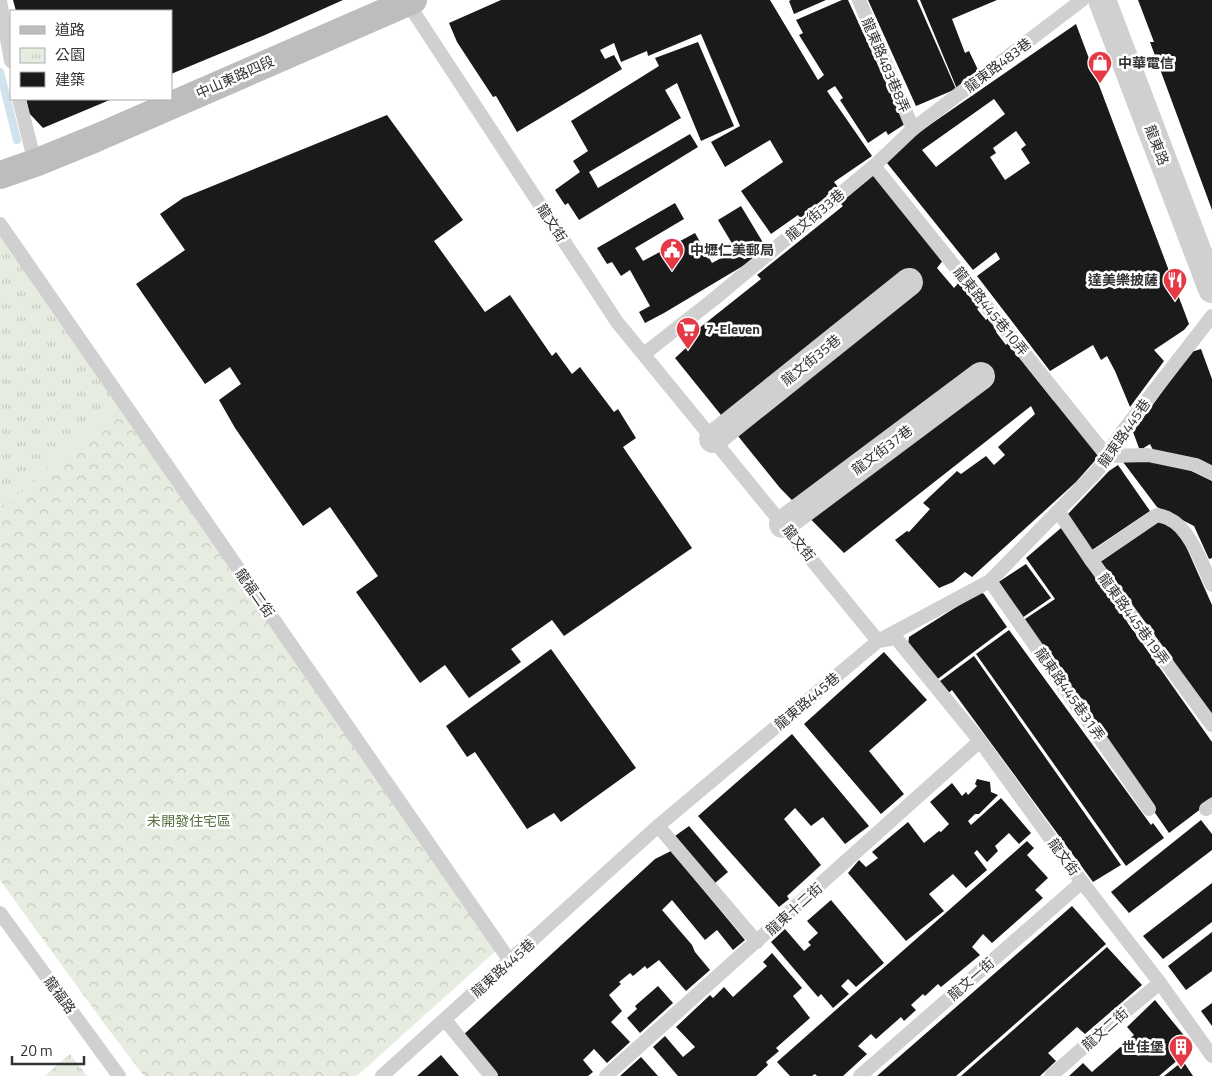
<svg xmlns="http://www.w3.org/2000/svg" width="1212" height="1076" font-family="'Titillium Web','Noto Sans TC',sans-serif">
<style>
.forest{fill:url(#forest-crowns)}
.park{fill:url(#park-tufts)}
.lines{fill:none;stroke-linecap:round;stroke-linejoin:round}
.stream{stroke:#cfe2ee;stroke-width:8}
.building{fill:#1a1a1a;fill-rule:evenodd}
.service{stroke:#d0d0d0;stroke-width:14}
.minor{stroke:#d0d0d0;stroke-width:28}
.tertiary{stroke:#d0d0d0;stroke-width:28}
.secondary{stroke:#bdbdbd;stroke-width:28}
.labels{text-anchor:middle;stroke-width:5;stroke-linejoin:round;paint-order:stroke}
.poi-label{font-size:14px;font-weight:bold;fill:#333;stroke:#fff;text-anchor:start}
.street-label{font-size:14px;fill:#333;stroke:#fff}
.park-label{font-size:14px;fill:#56703f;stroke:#fff}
</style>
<defs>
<pattern id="forest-crowns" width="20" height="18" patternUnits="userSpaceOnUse" patternTransform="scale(1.25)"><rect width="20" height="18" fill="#e6ecdf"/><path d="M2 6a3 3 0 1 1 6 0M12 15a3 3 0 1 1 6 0" fill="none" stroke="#c6cbc0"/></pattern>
<pattern id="park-tufts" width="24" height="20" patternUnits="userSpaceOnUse" patternTransform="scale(1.25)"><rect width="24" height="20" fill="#e6ecdf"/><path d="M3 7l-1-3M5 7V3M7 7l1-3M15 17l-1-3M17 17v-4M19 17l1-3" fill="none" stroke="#c6cbc0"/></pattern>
</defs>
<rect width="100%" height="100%" fill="#fff"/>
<!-- forest -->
<polygon class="forest" points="125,400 497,950 357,1076 144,1076 106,1026 0,880 0,510"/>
<!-- park -->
<g class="park">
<polygon points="0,235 125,400 0,510"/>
<polygon points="70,1054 87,1076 45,1076"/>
</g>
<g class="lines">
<!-- stream -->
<polyline class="stream" points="0,72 17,140"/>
</g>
<!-- building -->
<g class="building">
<polygon points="13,0 343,0 265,35 171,74 171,11 16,11"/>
<polygon points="501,0 770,0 818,80 824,75 799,35 803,33 796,20 842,0 848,0 905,124 888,135 886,131 868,143 840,100 843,98 835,86 827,91 872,156 834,182 838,187 826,196 828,200 802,221 798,215 771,234 741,191 783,162 770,140 725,167 711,142 740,126 701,34 648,56 647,51 621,62 614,43 600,50 605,59 614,55 622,69 517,132 496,96 493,97 457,42 449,23"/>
<polygon points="791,0 826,0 794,14 789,1"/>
<polygon points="868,0 917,0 956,89 916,106"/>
<polygon points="920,0 997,0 952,19 965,53 969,51 979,72 957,89"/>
<polygon points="1138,0 1212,0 1212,210 1150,42 1154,42"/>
<path d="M1076 24 1189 324 1184 330 1154 350 1164 361 1130 407 1115 371 1107 356 1101 360 1093 345 1050 371 977 276 1000 259 996 252 973 270 887 163 886 155ZM994 99 1005 114 936 167 922 150ZM1016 131 1026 145 1021 149 1030 163 1005 180 990 157 996 153 993 148Z"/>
<polygon points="698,42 734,126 701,141 677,83 665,90 681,118 589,172 598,188 690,134 698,147 579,220 568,203 565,205 555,190 580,172 573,161 588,151 571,121 659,66 655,58"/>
<polygon points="26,99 112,99 43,128 29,113"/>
<polygon points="387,115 463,220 434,241 485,312 510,295 552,356 556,352 572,374 580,367 614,412 618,409 636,438 623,447 692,548 564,636 552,620 511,649 521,662 469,698 445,665 420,683 356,592 378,576 330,507 303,526 235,428 219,400 241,384 230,367 205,384 136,284 185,250 160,214 183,198"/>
<polygon points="875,173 944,259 937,268 954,288 961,280 980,306 977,309 986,320 990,316 999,328 996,332 1006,345 1008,343 1053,400 1057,402 1100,455 1076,482 972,577 965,572 953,582 939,588 895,540 907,531 909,532 930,509 923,503 957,471 961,474 986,456 994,465 1005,455 998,447 1035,414 1031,406 844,553 780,488 675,358 688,346 683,341 761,279 757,275 843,206 840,203"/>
<polygon points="675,203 684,219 635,248 643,261 695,233 712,263 736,250 718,220 741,206 768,251 664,313 645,323 639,312 650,306 630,270 621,276 612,262 607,264 597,248"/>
<polygon points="1201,349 1212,379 1212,469 1154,452 1150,444 1142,449 1139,448 1133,432 1191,352"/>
<polygon points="1145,460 1177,464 1212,481 1212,558 1209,559 1194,526 1157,507 1123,462"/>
<polygon points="1118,465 1150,511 1092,550 1067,515 1109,471"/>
<polygon points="1162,519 1181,535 1212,605 1212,717 1100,560"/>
<polygon points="1061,528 1212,742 1212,797 1200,806 1202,808 1169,833 1022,621 1055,599 1026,558"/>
<polygon points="1026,564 1051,598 1022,618 997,583"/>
<polygon points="980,592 984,594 1007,627 935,681 908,645 909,637"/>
<polygon points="1009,630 1151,825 1153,823 1164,838 1126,866 976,654"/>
<polygon points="551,649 636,768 561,822 554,813 527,829 475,752 467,757 446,726"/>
<polygon points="884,652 927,700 869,751 904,794 881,814 804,724"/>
<polygon points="974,656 1121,865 1093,882 952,690 946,695 936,684"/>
<polygon points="792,734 869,826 845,844 823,817 811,826 795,808 784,819 821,865 787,896 789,899 779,907 698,816"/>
<polygon points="977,779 990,782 991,792 998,795 979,814 975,814 968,821 971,825 1001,798 1031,833 1019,844 1009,833 995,846 998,851 987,862 977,850 974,853 987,870 966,888 953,874 929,894 944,911 906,941 848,873 859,860 866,867 878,858 872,852 908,822 924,843 939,831 941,832 949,824 930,802 952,783 962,796 966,792 968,795 977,786 975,784"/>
<polygon points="1201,820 1212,834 1212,850 1129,913 1111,892"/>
<polygon points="689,826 728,872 715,883 675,836"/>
<polygon points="1027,841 1034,848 1027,855 1048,878 1035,890 1043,898 992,943 983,934 972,947 980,955 941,987 938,984 925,996 923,994 911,1005 916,1010 904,1021 901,1017 876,1039 871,1034 858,1046 867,1054 843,1076 817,1076 815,1074 812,1076 790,1076 777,1062"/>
<polygon points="671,851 745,940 733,950 717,930 705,940 672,900 662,910 692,945 695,952 710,970 686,991 659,960 647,969 645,966 633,976 630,973 619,982 621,984 609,995 622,1011 611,1022 630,1042 607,1063 594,1049 583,1060 593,1072 588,1076 495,1076 461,1037 655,859"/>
<polygon points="1212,883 1212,922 1163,959 1143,936"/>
<polygon points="831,900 884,963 856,987 848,979 841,986 849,994 833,1008 821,994 818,997 771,942 785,929 804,951 811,945 808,942 818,933 807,921"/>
<polygon points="1072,906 1106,944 956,1076 877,1076"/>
<polygon points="1212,932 1212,971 1186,990 1168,966"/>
<polygon points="1107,947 1142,985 1085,1034 1077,1027 1048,1053 1056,1061 1040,1076 961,1076"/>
<polygon points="772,953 802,988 793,996 810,1018 776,1048 779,1051 766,1062 768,1065 756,1076 678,1076 653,1047 665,1036 683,1057 695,1047 676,1027 710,995 713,998 724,987 733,997 767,966 763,962"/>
<polygon points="658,986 673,1003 640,1033 627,1018 637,1009 635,1006"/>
<polygon points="1155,1000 1191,1044 1177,1055 1180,1058 1159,1076 1069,1076 1083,1063 1092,1072 1134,1035 1127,1027"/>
<polygon points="1212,1003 1212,1026 1201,1011"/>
<polygon points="441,1055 459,1076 417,1076"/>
<polygon points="641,1057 658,1076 620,1076"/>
<polygon points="1183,1061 1193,1076 1164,1076"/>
</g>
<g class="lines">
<!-- service -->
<g class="service">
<polyline points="859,0 913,129"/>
<polyline points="0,1 11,61"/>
<polyline points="407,2 617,322 878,641 896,638 980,741 1082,882 1160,983 1212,1056"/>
<polyline points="19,99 35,163"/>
<polyline points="874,166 1107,456"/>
<polyline points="0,224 510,961"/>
<polyline points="644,354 714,299 874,166 913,129 1082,0"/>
<polyline points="1107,456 1148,455 1196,465 1212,473"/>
<polyline points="1058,511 1091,560 1212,725"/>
<path d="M1091 560 1157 515C1161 516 1166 517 1169 519 1189 527 1203 566 1212 585"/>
<polyline points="990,581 1149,809"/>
<polyline points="1206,809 1212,805"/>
<polyline points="658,826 757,942"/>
<polyline points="0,913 119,1076"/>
<polyline points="445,1020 491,1076"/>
<polyline points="382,1076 658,826 878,641 990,581 1097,471 1107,456 1119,436 1212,316"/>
<polyline points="606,1076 980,741"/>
<polyline points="860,1076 1082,882"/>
<polyline points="1051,1076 1109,1025 1160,983"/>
</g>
<!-- minor -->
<g class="minor">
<polyline points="713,439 909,282"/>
<polyline points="783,524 981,376"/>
</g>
<!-- tertiary -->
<polyline class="tertiary" points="1102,0 1212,289"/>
<!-- secondary -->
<polyline class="secondary" points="0,175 35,163 94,139 413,0"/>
</g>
<!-- icons -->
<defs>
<symbol id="shop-pin" viewBox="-11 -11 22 30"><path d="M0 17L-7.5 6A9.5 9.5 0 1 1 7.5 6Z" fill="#e63946" stroke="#fff"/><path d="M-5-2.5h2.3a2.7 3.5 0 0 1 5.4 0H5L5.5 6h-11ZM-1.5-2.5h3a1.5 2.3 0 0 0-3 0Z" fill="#fff"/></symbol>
<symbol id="civic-pin" viewBox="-11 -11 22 30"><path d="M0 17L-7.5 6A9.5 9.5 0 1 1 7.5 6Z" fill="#e63946" stroke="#fff"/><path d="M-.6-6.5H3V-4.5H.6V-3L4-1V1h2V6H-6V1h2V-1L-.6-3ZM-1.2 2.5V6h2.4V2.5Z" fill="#fff"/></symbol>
<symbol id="restaurant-pin" viewBox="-11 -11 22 30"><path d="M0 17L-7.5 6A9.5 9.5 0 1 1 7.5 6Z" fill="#e63946" stroke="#fff"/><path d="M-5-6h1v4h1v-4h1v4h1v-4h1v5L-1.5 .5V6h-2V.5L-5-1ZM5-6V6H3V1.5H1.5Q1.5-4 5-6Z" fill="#fff"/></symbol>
<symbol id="supermarket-pin" viewBox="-11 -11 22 30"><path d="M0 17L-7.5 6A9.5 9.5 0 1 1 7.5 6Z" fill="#e63946" stroke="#fff"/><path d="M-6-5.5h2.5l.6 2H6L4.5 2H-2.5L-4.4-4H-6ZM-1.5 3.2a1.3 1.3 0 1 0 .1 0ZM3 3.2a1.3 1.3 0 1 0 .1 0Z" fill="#fff"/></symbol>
<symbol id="building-pin" viewBox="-11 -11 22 30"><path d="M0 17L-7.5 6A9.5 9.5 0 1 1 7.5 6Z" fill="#e63946" stroke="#fff"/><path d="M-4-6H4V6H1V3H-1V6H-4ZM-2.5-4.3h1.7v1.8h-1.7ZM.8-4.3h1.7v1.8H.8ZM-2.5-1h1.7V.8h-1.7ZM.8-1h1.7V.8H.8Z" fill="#fff"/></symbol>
</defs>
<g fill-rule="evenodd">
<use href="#shop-pin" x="1086" y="49" width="28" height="38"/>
<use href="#civic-pin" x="658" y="236" width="28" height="38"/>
<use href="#restaurant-pin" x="1161" y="266" width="28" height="38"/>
<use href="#supermarket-pin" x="674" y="315" width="28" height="38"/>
<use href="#building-pin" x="1167" y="1033" width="28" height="38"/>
</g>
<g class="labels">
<!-- poi labels -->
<g class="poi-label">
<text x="1118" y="68">中華電信</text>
<text x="690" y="255">中壢仁美郵局</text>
<text x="1158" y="285" text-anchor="end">達美樂披薩</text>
<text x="706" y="334">7-Eleven</text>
<text x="1164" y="1052" text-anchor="end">世佳堡</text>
</g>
<!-- street labels -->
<g class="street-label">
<text transform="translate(886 65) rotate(67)" y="5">龍東路483巷8弄</text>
<text transform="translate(998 65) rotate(-37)" y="5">龍東路483巷</text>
<text transform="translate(235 77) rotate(-24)" y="5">中山東路四段</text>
<text transform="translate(1157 145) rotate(69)" y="5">龍東路</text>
<text transform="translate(815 215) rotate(-40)" y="5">龍文街33巷</text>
<text transform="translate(552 223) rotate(57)" y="5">龍文街</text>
<text transform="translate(991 311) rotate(51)" y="5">龍東路445巷10弄</text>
<text transform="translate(811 360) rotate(-39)" y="5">龍文街35巷</text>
<text transform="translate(1124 433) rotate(-55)" y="5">龍東路445巷</text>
<text transform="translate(882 450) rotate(-37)" y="5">龍文街37巷</text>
<text transform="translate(799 543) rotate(51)" y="5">龍文街</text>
<text transform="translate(255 593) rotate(55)" y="5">龍福二街</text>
<text transform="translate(1134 619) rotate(54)" y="5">龍東路445巷19弄</text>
<text transform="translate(1070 694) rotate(55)" y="5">龍東路445巷31弄</text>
<text transform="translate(807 701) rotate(-40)" y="5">龍東路445巷</text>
<text transform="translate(1064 857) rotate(54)" y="5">龍文街</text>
<text transform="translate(794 909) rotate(-42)" y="5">龍東十二街</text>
<text transform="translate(503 968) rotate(-42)" y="5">龍東路445巷</text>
<text transform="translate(971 979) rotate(-41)" y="5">龍文一街</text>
<text transform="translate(60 995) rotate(54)" y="5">龍福路</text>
<text transform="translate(1105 1029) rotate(-41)" y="5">龍文二街</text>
</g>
<!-- park labels -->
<g class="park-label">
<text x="189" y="826">未開發住宅區</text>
</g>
</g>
<!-- legend -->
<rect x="10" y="10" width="162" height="90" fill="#ffffff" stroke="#adadad"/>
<rect x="20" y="26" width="25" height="8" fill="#bdbdbd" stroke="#adadad"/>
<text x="55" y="35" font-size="15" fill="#333333">道路</text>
<rect x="20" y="48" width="25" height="15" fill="url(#park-tufts)" stroke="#adadad"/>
<text x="55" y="60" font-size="15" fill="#333333">公園</text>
<rect x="20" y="72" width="25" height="15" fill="#1a1a1a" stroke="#adadad"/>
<text x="55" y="85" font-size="15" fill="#333333">建築</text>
<!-- scale -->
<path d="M12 1056v8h72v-8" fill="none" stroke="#333333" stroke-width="2.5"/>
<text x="20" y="1056" font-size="15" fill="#333333" stroke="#ffffff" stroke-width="4" paint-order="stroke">20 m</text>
</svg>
